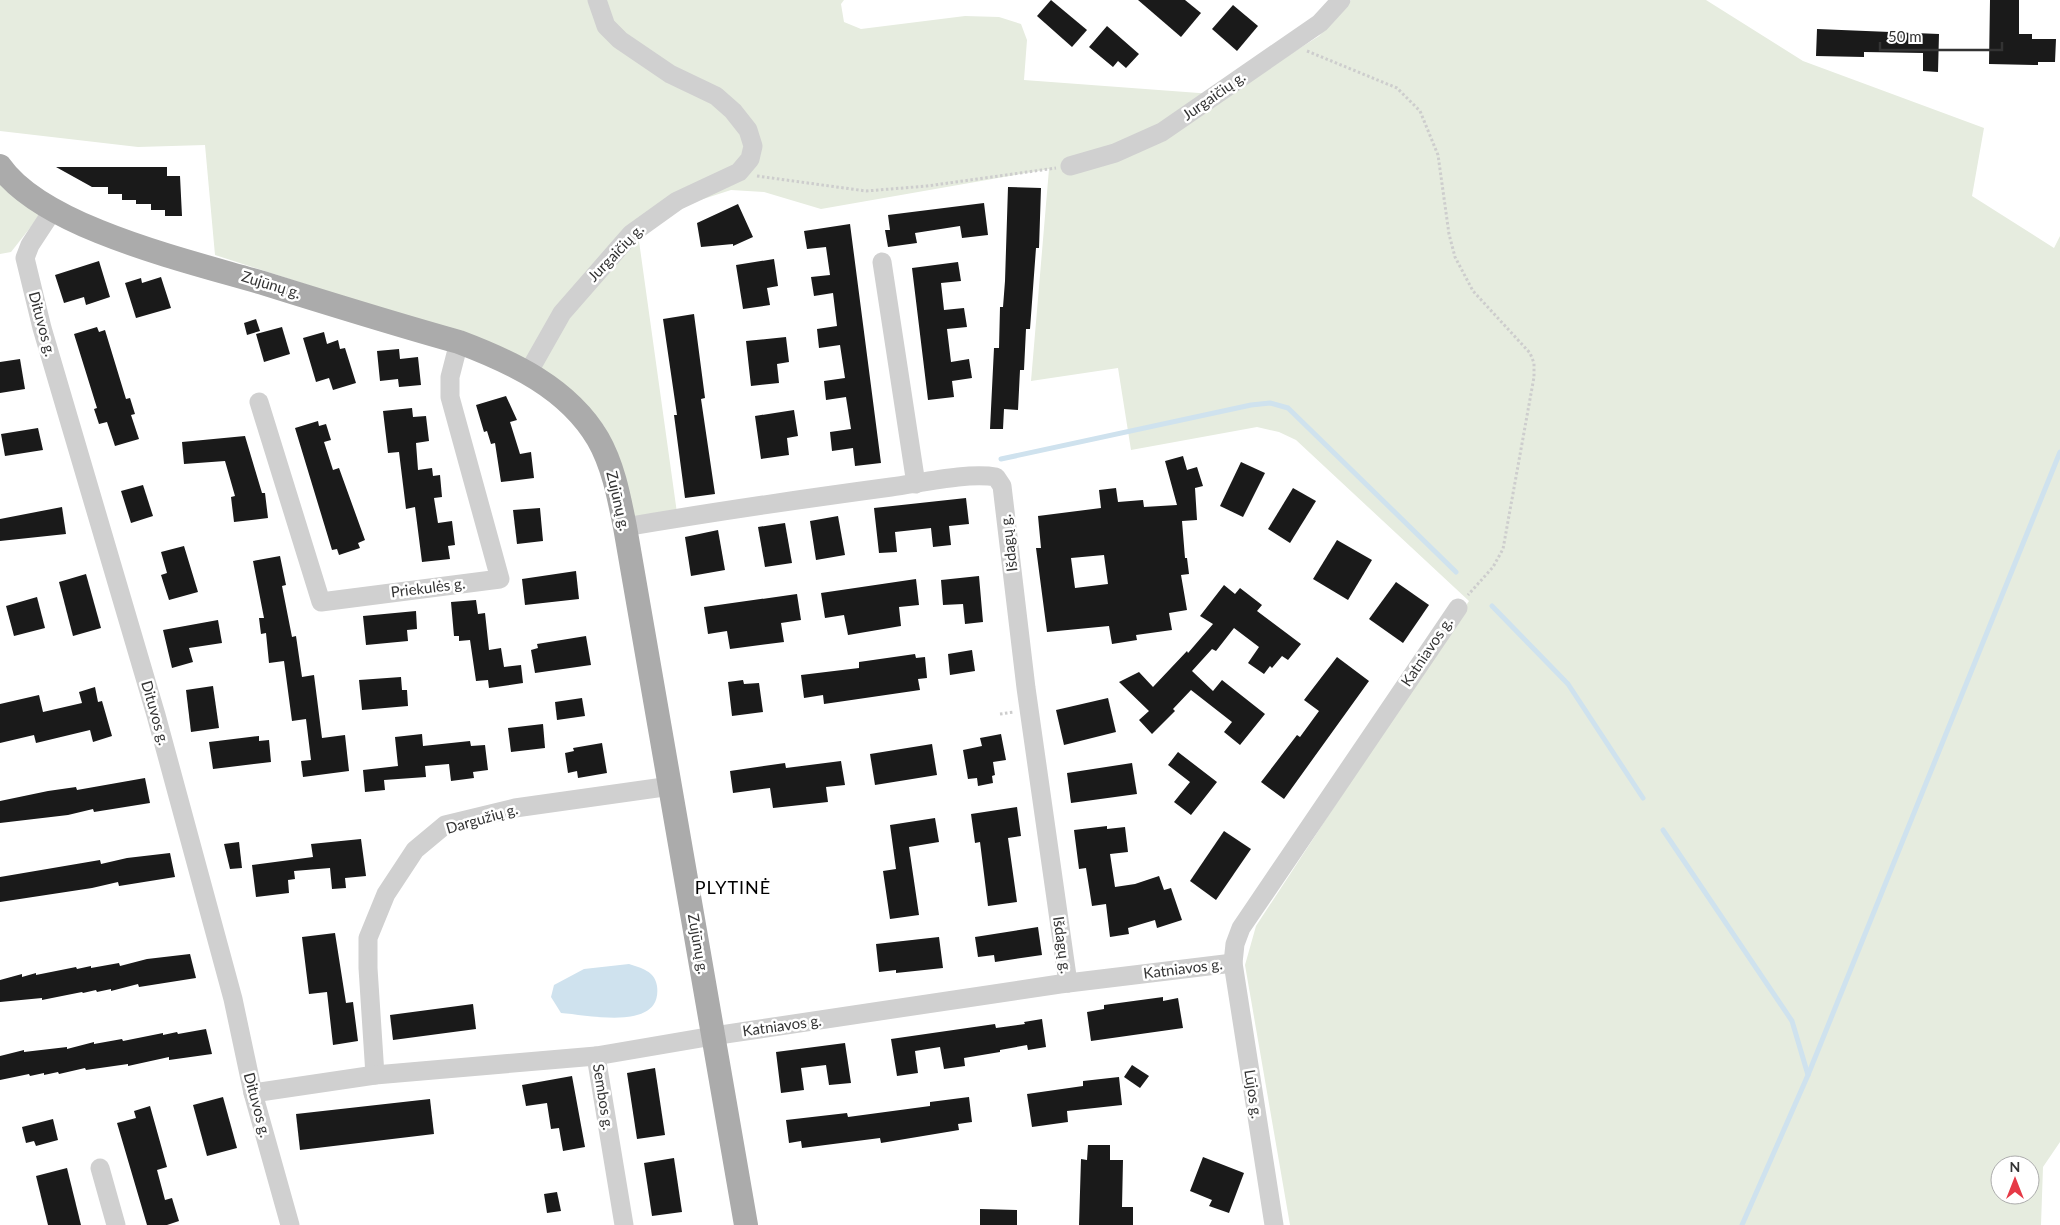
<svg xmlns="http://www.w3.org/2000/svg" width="2060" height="1225" font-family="Lato,sans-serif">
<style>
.green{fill:#e6ecdf;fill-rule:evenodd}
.water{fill:#cfe2ee}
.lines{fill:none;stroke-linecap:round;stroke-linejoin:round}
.stream{stroke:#cfe2ee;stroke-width:5}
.building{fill:#1a1a1a;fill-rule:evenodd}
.path{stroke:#cdcdcd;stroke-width:3;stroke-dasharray:2.5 2.5;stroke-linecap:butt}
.minor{stroke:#d0d0d0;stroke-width:19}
.major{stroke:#ababab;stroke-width:24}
.labels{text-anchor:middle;stroke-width:5;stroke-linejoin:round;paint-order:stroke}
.street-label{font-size:15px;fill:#333;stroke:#fff}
.quarter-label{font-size:18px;letter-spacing:1px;fill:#000;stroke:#fff}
</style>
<rect width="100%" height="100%" fill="#fff"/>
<!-- green -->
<g class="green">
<path d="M0 0H844L841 4 844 22 861 29 965 16 999 17 1021 24 1027 40 1024 80 1226 95 1319 36 1351 0H1706L1803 61 1984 128 1972 196 2054 248 2060 236V1142L2043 1167 2041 1225H1290L1245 965 1256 926 1469 601 1296 440 1279 432 1257 427 1131 450 1118 368 1031 381 1049 169 821 209 764 192 731 190 694 202 638 234 677 513 632 522 617 456 604 426 583 401 550 374 407 317 215 255 205 145 138 147 0 131ZM2000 1165H2030V1195H2000Z"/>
<polygon points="0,182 41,214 11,252 0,254"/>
</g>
<!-- water -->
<path class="water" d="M629 964C641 968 655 971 657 986 663 1032 589 1015 561 1013L551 997 554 985 584 969Z"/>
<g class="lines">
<!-- stream -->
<g class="stream">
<polyline points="1001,459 1251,405 1270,403 1288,408 1456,572"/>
<polyline points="1492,606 1568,684 1643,798"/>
<polyline points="1663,830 1792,1021 1808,1075"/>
<polyline points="1742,1225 1808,1075 2060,452"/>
</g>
</g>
<!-- building -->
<g class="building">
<polygon points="1051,0 1087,30 1072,47 1037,16"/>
<polygon points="1138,0 1185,0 1201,13 1181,37"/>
<polygon points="1990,0 2019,0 2019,34 2032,34 2032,39 2056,39 2055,62 2038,62 2038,65 1989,64"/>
<polygon points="1233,5 1258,26 1237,51 1212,29"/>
<polygon points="1107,26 1139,54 1126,68 1118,61 1113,67 1089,47"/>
<polygon points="1817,29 1939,34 1938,72 1923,71 1923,53 1864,52 1864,57 1816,56"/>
<polygon points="56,167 167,167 167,176 180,176 182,216 165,216 165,210 151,210 151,204 136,204 136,200 122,200 122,194 108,194 108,187 92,187"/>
<polygon points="1008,187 1041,188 1039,248 1036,248 1030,329 1026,329 1024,370 1020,370 1018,410 1004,409 1003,429 990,429 994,348 999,348 1000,307 1003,307 1005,281"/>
<polygon points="984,203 988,235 962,238 960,226 915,233 917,243 888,247 885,230 890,230 888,215"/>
<polygon points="738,204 753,237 733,246 733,244 701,247 697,223"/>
<polygon points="850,224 881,463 855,466 853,448 832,451 830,432 851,429 846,397 826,400 824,381 845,378 840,345 819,348 817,329 837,326 833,293 814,296 811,277 830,275 826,247 807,249 804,231"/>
<polygon points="774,259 778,286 767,288 770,305 743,309 736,265"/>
<polygon points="99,261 110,297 86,305 84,297 64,303 55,275"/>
<polygon points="958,262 961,281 941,283 944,310 964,308 967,327 947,329 951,362 969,359 972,378 952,381 954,397 928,400 912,268"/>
<polygon points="161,277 171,308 136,318 125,283 141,278 142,283"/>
<polygon points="694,314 705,398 701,399 715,494 685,498 674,415 677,415 663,319"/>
<polygon points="256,319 260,331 247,335 244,323"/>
<polygon points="97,327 99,332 105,330 126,399 130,398 135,414 131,415 139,439 115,446 107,422 99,424 94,409 97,408 74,334"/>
<polygon points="282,327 290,354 264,362 256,334"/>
<polygon points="324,332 327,344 338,340 340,349 345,348 356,383 333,390 329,378 316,382 303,338"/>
<polygon points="786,337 789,362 777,364 779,383 751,386 746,341"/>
<polygon points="399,349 400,359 418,357 421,385 399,387 398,379 380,381 377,351"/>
<polygon points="20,359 25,389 0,393 0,362"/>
<polygon points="506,396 517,420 510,422 520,454 531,452 534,478 501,482 495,443 491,444 487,431 484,432 476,405"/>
<polygon points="412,408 413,417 426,416 429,441 416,443 418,470 432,468 433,476 440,475 442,497 434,498 438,523 452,521 455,545 448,546 450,559 422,562 415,507 406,509 399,452 388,453 383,411"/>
<polygon points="794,410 798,436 787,438 789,455 761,459 755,416"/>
<polygon points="318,421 319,426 326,424 331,440 324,442 333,470 339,468 365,540 358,543 360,548 339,555 337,549 332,550 295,428"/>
<polygon points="38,428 43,450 5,456 1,434"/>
<polygon points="245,436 262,493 265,493 268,518 234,522 231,497 235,496 225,461 184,464 182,442"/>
<path d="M1183 456 1187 470 1197 467 1203 486 1195 488 1197 520 1182 521 1185 558H1187L1189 574 1181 575 1187 610 1169 613 1172 630 1136 635 1137 640 1112 644 1109 626 1047 632 1036 548H1041L1038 516 1101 508 1099 490 1116 488 1118 502 1143 500 1144 507 1177 505 1165 461ZM1104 555 1108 584 1075 588 1071 558Z"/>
<polygon points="1241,462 1265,473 1243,517 1220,506"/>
<polygon points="143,485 153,516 131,523 121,491"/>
<polygon points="1293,488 1316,501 1290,543 1268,529"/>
<polygon points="966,498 969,524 949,526 951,545 933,547 931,528 895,532 897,552 879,553 874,508"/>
<polygon points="62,507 66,534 0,541 0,519"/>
<polygon points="540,508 543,541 517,544 513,510"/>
<polygon points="838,516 845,555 816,560 810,521"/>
<polygon points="785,523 792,563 765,567 758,527"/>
<polygon points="718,530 725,570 691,576 685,537"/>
<polygon points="1337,540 1372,560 1348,600 1313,579"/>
<polygon points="184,546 198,592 169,600 161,575 167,573 161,552"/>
<polygon points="280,556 286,585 282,586 292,637 296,636 302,677 314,675 322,738 345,735 349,771 303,777 301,761 311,760 306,719 292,721 284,661 269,663 266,633 261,634 259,618 264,618 253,561"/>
<polygon points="576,571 579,599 525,605 522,579"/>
<polygon points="86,574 101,628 73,636 59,582"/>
<polygon points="979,576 983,622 965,624 963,604 943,605 941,580"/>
<polygon points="916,579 919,605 899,607 901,626 848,635 844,615 825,618 821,593"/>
<polygon points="1396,582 1429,605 1403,643 1369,619"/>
<polygon points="1224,585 1235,594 1240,588 1262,605 1257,611 1301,644 1288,660 1282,656 1272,668 1270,666 1264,674 1248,663 1259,647 1234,628 1216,651 1212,649 1192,671 1213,691 1222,680 1265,714 1240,745 1224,732 1232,722 1191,690 1173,709 1175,711 1152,734 1139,720 1149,711 1119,682 1139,672 1153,687 1187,651 1188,653 1213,624 1200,616"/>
<polygon points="797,594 801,620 781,623 784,642 730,649 727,631 708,634 704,607"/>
<polygon points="37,597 45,628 14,636 6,606"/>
<polygon points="476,600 478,614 485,613 489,650 501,648 504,667 521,665 523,683 489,688 488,680 476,681 470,640 459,641 459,636 454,636 451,602"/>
<polygon points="416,611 417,629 407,630 408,641 366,645 363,616"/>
<polygon points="218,620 222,643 189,648 193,662 172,668 163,630"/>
<polygon points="586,636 591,665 535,673 531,650 538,648 537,644"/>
<polygon points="972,650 975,671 950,675 948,654"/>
<polygon points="915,654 916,658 925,657 927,678 918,679 920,690 824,704 823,695 804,698 801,675 859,668 859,662"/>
<polygon points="1337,657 1369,681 1284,799 1261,782 1297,735 1300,737 1319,711 1304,700"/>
<polygon points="401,677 402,690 407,690 408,706 362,710 359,680"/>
<polygon points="743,680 744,684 759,683 763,712 732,716 728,682"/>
<polygon points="213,686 219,728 191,732 186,690"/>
<polygon points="95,687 98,702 102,701 112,736 93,742 90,730 36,743 34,735 0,743 0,704 39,695 43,712 82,703 79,692"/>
<polygon points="582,698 585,716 557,720 555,702"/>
<polygon points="1108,698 1116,732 1064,745 1056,710"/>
<polygon points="543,724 545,748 511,752 508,728"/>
<polygon points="422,734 423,746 470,741 471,746 485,745 488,770 473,772 474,778 451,781 449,764 425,766 426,777 384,780 385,790 365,792 363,770 398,766 395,737"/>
<polygon points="1001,734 1006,760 993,762 995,775 992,776 993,783 978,786 977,778 968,779 963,750 982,746 980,738"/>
<polygon points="259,736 259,741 269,740 271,762 213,769 209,742"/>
<polygon points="602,743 607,773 578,778 577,771 568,773 565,753 574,751 573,748"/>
<polygon points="932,744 937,775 875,785 870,754"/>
<polygon points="1178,752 1217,782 1191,815 1174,802 1190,782 1168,765"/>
<polygon points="841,761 845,785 826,787 828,802 773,808 770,788 733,793 730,771 785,763 786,768"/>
<polygon points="1132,763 1137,794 1071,803 1067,773"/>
<polygon points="145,778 150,803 94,812 93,809 68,815 0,823 0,801 48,791 76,787 77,790"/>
<polygon points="1017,807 1021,836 1008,838 1017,902 988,906 980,842 975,843 971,814"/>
<polygon points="935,818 939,842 909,847 919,915 890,919 883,871 896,869 890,825"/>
<polygon points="1107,826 1107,829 1125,827 1128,852 1110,854 1115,887 1135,884 1159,876 1164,890 1171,888 1182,920 1157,928 1155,920 1128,928 1129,934 1110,937 1106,904 1092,906 1086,868 1079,869 1074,830"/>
<polygon points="1224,831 1251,849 1216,900 1190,881"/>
<polygon points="361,839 366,876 345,878 346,888 332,889 330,868 294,871 295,879 288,880 289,893 256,897 252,865 313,857 311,844"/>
<polygon points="239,842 242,868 230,869 224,844"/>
<polygon points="170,853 175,877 119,886 118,882 92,888 0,902 0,877 100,860 101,864 127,858"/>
<polygon points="1038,927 1042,955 995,962 994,955 978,957 975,937"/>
<polygon points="335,933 346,1003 353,1002 358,1041 333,1045 327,992 309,994 302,937"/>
<polygon points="939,937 943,968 896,973 896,970 879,972 876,944"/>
<polygon points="190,954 196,978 139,987 138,984 111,991 111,989 97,992 96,990 83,993 82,992 42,1000 42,998 0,1002 0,980 22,974 22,977 36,973 36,975 76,967 77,969 91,966 91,968 119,963 120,966 147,959"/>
<polygon points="1163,997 1163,1001 1178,998 1183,1028 1091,1041 1087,1012 1104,1009 1104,1005"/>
<polygon points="473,1004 476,1029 393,1040 390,1015"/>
<polygon points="1042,1019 1046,1047 1028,1050 1027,1045 1000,1050 1000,1052 964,1058 965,1066 944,1069 940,1047 915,1051 918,1073 897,1076 891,1039 995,1024 996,1028 1025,1024 1024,1022"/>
<polygon points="206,1029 212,1054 169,1060 169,1057 128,1066 128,1064 86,1070 85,1068 59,1074 58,1072 44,1075 44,1073 30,1076 29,1074 0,1080 0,1056 24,1050 24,1052 67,1047 67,1049 94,1042 94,1044 122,1039 123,1041 163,1033 163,1035 177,1032 178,1034"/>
<polygon points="845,1043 851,1083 829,1085 826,1065 801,1068 804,1090 781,1093 776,1052"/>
<polygon points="1132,1065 1149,1076 1140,1088 1124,1077"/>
<polygon points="655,1068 665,1135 637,1139 627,1073"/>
<polygon points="572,1076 585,1147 563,1151 559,1128 551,1129 547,1103 526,1106 522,1085"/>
<polygon points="1119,1077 1122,1105 1067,1111 1068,1122 1032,1127 1027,1094 1083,1086 1083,1081"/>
<polygon points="223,1097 237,1148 207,1156 193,1105"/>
<polygon points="969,1097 972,1122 958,1124 959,1130 881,1143 880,1138 802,1148 801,1141 789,1143 786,1120 847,1113 848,1117 930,1106 930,1102"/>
<polygon points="430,1099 434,1134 300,1150 296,1114"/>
<polygon points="150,1106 167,1167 157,1170 165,1200 172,1198 179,1221 167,1225 147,1225 117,1123 136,1118 134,1111"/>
<polygon points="53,1119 58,1140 36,1146 34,1141 26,1143 22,1127"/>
<polygon points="1088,1145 1110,1145 1110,1160 1123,1160 1122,1207 1133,1207 1133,1225 1079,1225 1081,1159 1087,1160"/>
<polygon points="1203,1157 1244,1173 1229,1213 1209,1206 1212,1200 1190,1191"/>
<polygon points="674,1158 682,1212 652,1216 644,1163"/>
<polygon points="67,1168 81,1225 48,1225 36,1176"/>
<polygon points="557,1192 561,1211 547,1213 544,1194"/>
<polygon points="980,1209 1017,1210 1017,1225 980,1225"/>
</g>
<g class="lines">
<!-- path -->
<g class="path">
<polyline points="1307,51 1397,88 1420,111 1438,155 1449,234 1455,257 1473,291 1530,353 1534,363 1534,377 1503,549 1493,567 1468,595"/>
<polyline points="757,176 866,191 927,186 1056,168"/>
<polyline points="1000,714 1014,712"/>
</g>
<!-- minor -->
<g class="minor">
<polyline points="1070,166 1115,153 1162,132 1320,23 1341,0"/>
<polyline points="53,210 30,245 25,258 42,328 156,715 233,999 253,1093 290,1225"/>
<polyline points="882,262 916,484"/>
<polyline points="528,373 562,313 631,234 677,201 739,172 750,159 753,146 748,130 733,111 716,96 670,74 620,40 606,26 597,0"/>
<polyline points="259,402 321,602 500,579 450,397 450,377 459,342"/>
<path d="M625 527C713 512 802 499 891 487 921 483 968 472 996 477L1002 486 1026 688 1068 983"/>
<polyline points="596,1056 624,1225"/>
<polyline points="375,1075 368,968 368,938 386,894 415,850 445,825 515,808 671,786"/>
<polyline points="253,1093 375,1075 596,1056 713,1036 1060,984 1233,963"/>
<polyline points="100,1168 116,1225"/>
<polyline points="1274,1225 1233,963 1235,944 1241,928 1458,608"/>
</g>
<!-- major -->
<path class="major" d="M0 166C44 229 193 262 266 284 330 304 394 324 459 342 512 362 568 388 598 439 613 465 619 497 625 527L746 1225"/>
</g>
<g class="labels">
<!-- street labels -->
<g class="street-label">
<text transform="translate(1214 96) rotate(-35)" y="5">Jurgaičių g.</text>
<text transform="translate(616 253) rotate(-46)" y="5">Jurgaičių g.</text>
<text transform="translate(271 285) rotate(17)" y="5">Zujūnų g.</text>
<text transform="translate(42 324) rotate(75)" y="5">Dituvos g.</text>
<text transform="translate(618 501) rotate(77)" y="5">Zujūnų g.</text>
<text transform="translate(1009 543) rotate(-97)" y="5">Išdagų g.</text>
<text transform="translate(428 588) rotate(-7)" y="5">Priekulės g.</text>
<text transform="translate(1427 652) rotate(-56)" y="5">Katniavos g.</text>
<text transform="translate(155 713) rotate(74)" y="5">Dituvos g.</text>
<text transform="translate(482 819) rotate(-16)" y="5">Dargužių g.</text>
<text transform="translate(698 944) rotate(80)" y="5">Zujūnų g.</text>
<text transform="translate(1062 945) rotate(82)" y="5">Išdagų g.</text>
<text transform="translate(1183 969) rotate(-7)" y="5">Katniavos g.</text>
<text transform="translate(782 1026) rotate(-8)" y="5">Katniavos g.</text>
<text transform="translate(1253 1094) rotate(81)" y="5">Lūjos g.</text>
<text transform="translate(603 1097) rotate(81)" y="5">Sembos g.</text>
<text transform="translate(257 1105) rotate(75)" y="5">Dituvos g.</text>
</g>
<!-- quarter labels -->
<g class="quarter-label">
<text x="733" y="894">PLYTINĖ</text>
</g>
</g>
<!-- north arrow -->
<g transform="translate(2015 1180)"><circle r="24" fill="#ffffff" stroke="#adadad"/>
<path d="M0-4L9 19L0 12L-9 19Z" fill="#e63946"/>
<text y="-8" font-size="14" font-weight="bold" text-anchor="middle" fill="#333333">N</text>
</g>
<!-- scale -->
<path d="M1880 42v8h122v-8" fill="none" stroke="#333333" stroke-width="2.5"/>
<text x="1888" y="42" font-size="15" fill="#333333" stroke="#ffffff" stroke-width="4" paint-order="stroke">50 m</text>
</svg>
